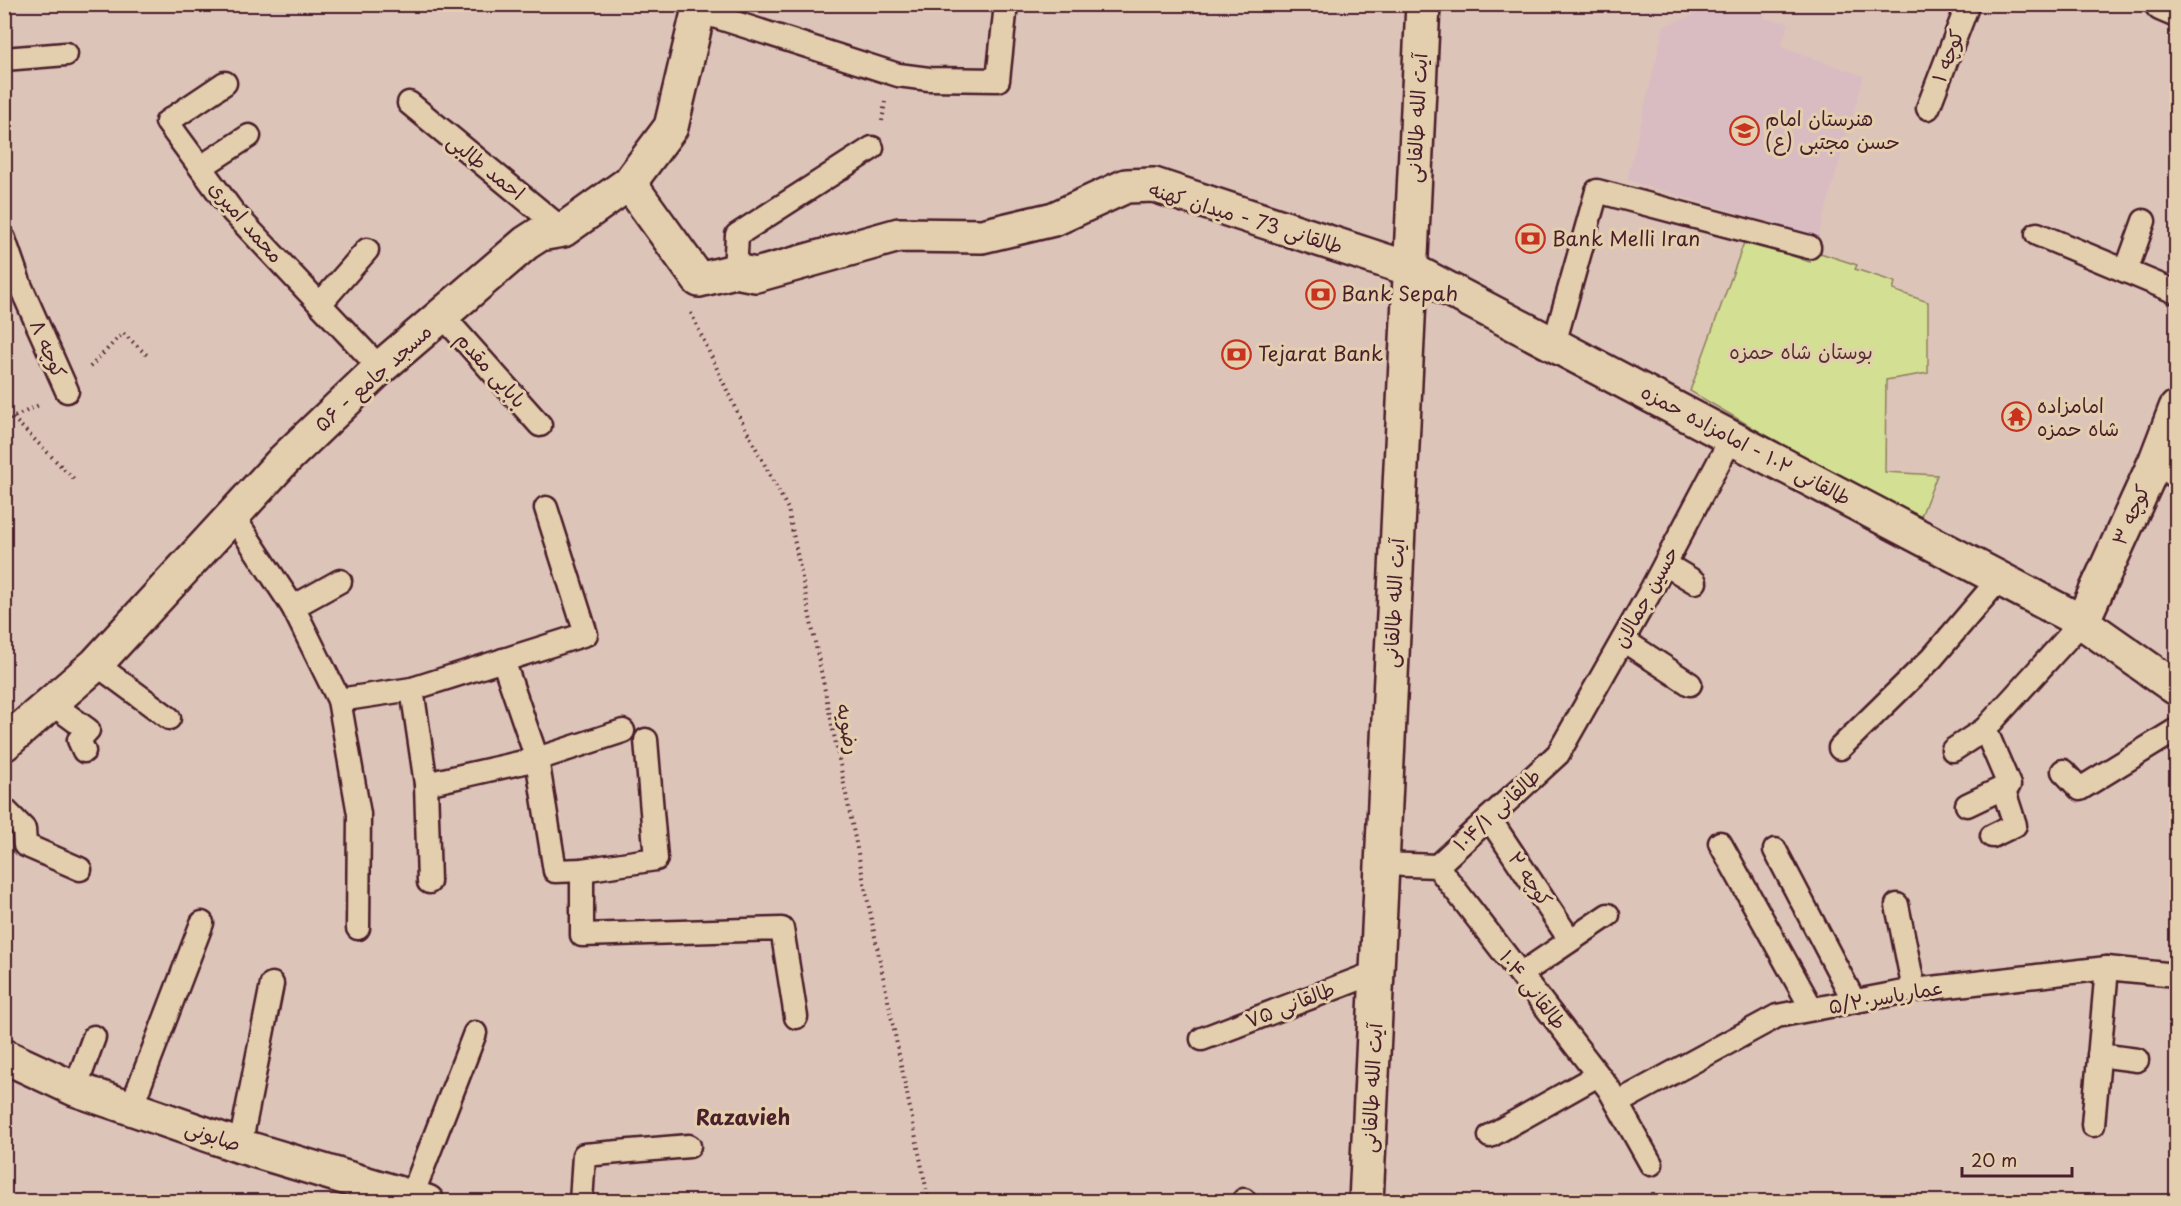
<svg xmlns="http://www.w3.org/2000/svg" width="2181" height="1206" font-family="'Playpen Sans','Playpen Sans Arabic',sans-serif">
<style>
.built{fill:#d9bcc1}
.green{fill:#d3e093;stroke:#8e805f;stroke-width:1.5}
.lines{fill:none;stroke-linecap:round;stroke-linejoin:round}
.service-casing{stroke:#4a1f2b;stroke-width:27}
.minor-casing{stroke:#4a1f2b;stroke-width:38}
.primary-casing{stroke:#4a1f2b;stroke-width:38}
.path{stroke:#4a1f2b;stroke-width:4;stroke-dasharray:1.5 4.5;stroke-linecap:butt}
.service{stroke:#e3cead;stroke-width:22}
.minor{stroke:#e3cead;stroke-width:33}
.primary{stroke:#e3cead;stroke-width:33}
.labels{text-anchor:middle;stroke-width:6;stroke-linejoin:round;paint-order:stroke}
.street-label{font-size:20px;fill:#4a1f2b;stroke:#e3cead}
.poi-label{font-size:20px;fill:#4a1f2b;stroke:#e3cead;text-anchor:start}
.park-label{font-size:20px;fill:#583235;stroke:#e3cead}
.neighbourhood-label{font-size:21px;font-weight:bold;fill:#4a1f2b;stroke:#e3cead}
</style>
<rect width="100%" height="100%" fill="#ddc4b9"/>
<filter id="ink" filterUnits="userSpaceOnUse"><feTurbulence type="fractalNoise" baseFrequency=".0167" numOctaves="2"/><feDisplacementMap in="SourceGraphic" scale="12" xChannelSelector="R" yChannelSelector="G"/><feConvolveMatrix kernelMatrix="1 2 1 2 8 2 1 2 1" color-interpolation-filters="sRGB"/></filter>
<g filter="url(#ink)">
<!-- built -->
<polygon class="built" points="1720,5 1768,5 1764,18 1789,23 1781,47 1864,76 1818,237 1627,180 1664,26"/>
<!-- green -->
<polygon class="green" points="1745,240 1810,262 1814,251 1857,265 1855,269 1895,282 1893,290 1928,302 1928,373 1886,380 1885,472 1937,475 1918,524 1690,391"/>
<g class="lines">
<defs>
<g id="service">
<polyline points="698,11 898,75 929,79 998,80 1006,4"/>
<polyline points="4,59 66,54"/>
<polyline points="225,83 167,122 233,212 380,368"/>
<polyline points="409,103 563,230"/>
<polyline points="1928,108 1968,4"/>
<polyline points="201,167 249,136"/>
<polyline points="2037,234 2176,292"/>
<polyline points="4,239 20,285 67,391"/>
<polyline points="735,271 737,235 872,148"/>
<polyline points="2126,271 2144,221"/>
<polyline points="320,304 367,250"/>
<polyline points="442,315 540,425"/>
<polyline points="1554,344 1597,191 1809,247"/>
<polyline points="2156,460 2176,477"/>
<polyline points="233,516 293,607 339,700 359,814 358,928"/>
<polyline points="1665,564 1695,582"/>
<polyline points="293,607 340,581"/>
<polyline points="1623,640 1690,684"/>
<polyline points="503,660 537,759 555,871 582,870 656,859 646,740"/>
<polyline points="96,664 169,718"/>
<polyline points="412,689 426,784 429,882"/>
<polyline points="339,700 412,689 586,634 546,508"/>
<polyline points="51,703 88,730 79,740 84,751"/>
<polyline points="1840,748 1932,658 2000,578"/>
<polyline points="1953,750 1985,729 2082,622"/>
<polyline points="2063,771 2080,789 2176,730"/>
<polyline points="426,784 537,759 623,731"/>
<polyline points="1967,805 2009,785 1985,729"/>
<polyline points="4,809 24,829 25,845 80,869"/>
<polyline points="1489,818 1570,940"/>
<polyline points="1992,836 2015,825 2003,788"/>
<polyline points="1720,843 1812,1009"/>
<polyline points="1775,850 1854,1001"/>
<polyline points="1382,864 1437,866 1609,1089 1651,1164"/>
<polyline points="1437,866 1558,754 1650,592 1732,437"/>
<polyline points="582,870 582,935 782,929 796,1017"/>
<polyline points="1897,905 1914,990"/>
<polyline points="1521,974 1608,915"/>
<polyline points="1202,1039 1377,972"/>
<polyline points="2099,1055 2137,1060"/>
<polyline points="75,1089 94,1037"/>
<polyline points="1617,1103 1777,1016 1914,990 2107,968 2176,975"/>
<polyline points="131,1108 202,923"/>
<polyline points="2093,1125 2107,968"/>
<polyline points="1490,1136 1598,1075"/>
<polyline points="240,1146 272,984"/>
<polyline points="411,1198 475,1033"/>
<polyline points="1244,1200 1244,1202"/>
<polyline points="581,1202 584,1155 689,1146"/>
</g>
<g id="minor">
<polyline points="2162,4 2176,10"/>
<polyline points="629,183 699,280 735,271 756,275 899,235 982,236 1054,219 1126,186 1154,185 1410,269 2082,622 2176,688"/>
<polyline points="2082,622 2156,460 2176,408"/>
<polyline points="4,744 96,664 284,460 380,368 526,243 540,234 563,230 629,183 671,127 700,4"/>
<polyline points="4,1056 75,1089 131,1108 240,1146 427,1202"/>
</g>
<polyline id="primary" points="1366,1202 1423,4"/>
</defs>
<!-- service casing -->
<use href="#service" class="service-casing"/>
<!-- minor casing -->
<use href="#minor" class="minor-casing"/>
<!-- primary casing -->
<use href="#primary" class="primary-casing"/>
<!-- path -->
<g class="path">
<polyline points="882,121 885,102"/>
<polyline points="691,313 738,414 788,509 929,1202"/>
<polyline points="90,367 123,333 148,356"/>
<polyline points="13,418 75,480"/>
<polyline points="4,422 41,404"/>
<polyline points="1653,1192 1653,1202"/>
</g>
<!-- service -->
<use href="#service" class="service"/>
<!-- minor -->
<use href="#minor" class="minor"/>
<!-- primary -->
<use href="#primary" class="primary"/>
</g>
</g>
<!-- icons -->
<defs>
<symbol id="school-ring" viewBox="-11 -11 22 22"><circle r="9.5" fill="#e3cead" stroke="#c8321e" stroke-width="1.5"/><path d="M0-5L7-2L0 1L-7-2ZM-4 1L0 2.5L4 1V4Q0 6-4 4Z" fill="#c8321e"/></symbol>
<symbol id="bank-ring" viewBox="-11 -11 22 22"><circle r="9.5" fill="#e3cead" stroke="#c8321e" stroke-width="1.5"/><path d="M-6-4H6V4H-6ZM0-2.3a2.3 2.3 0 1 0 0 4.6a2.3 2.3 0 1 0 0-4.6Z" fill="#c8321e"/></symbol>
<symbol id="temple-ring" viewBox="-11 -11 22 22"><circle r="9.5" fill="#e3cead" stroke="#c8321e" stroke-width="1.5"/><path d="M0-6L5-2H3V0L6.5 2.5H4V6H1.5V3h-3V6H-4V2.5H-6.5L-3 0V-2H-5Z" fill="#c8321e"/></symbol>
</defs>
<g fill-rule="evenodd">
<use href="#school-ring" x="1728" y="114" width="33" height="33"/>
<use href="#bank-ring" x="1514" y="222" width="33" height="33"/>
<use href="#bank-ring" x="1304" y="278" width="33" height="33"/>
<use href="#bank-ring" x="1220" y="338" width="33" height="33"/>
<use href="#temple-ring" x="2000" y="400" width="33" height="33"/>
</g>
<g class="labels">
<!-- street labels -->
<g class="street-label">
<text transform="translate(1948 56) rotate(-69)" y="7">کوچه ۱</text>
<text transform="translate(1417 118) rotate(-87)" y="7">آیت الله طالقانی</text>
<text transform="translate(486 167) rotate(39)" y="7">احمد طالبی</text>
<text transform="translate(1246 218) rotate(17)" y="7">طالقانی 73 - میدان کهنه</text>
<text transform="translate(246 222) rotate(49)" y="7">محمد امیری</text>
<text transform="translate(48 349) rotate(66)" y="7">کوچه ۸</text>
<text transform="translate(491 370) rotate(48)" y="7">بابایی مقدم</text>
<text transform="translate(373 378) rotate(-42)" y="7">۵۶ - مسجد جامع</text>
<text transform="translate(1746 445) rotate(28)" y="7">طالقانی ۱۰۲ - امامزاده حمزه</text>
<text transform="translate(2131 515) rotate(-66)" y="7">کوچه ۳</text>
<text transform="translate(1646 597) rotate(-61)" y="7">حسین جمالان</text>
<text transform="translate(1394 603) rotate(-87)" y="7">آیت الله طالقانی</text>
<text transform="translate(848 729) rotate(79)" y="7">رضویه</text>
<text transform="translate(1497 810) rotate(-43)" y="7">طالقانی ۱۰۴/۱</text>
<text transform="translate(1530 879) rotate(56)" y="7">کوچه ۲</text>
<text transform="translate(1533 990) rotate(52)" y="7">طالقانی ۱۰۴</text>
<text transform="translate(1886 997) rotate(-10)" y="7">عماریاسر۵/۲۰</text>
<text transform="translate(1290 1005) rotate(-21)" y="7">طالقانی ۷۵</text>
<text transform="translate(1372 1088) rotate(-87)" y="7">آیت الله طالقانی</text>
<text transform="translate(213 1136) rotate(19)" y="7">صابونی</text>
</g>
<!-- poi labels -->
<g class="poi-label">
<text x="1765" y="126">هنرستان امام<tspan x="1765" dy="23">حسن مجتبی (ع)</tspan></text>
<text x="1552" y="246">Bank Melli Iran</text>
<text x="1341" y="301">Bank Sepah</text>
<text x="1258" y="361">Tejarat Bank</text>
<text x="2037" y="413">امامزاده<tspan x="2037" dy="23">شاه حمزه</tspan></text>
</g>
<!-- park labels -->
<g class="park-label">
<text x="1801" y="359">بوستان شاه حمزه</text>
</g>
<!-- neighbourhood labels -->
<g class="neighbourhood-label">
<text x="743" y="1125">Razavieh</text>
</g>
</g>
<!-- margin -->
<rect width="2181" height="1206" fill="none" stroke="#e3cead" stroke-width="24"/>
<rect x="12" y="12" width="2157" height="1182" fill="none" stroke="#4a1f2b" stroke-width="2" filter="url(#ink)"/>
<!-- scale -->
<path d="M1962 1167v9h110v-9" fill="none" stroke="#4a1f2b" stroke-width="3"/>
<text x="1971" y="1167" font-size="18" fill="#4a1f2b" stroke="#e3cead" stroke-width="4.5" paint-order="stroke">20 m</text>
</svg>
